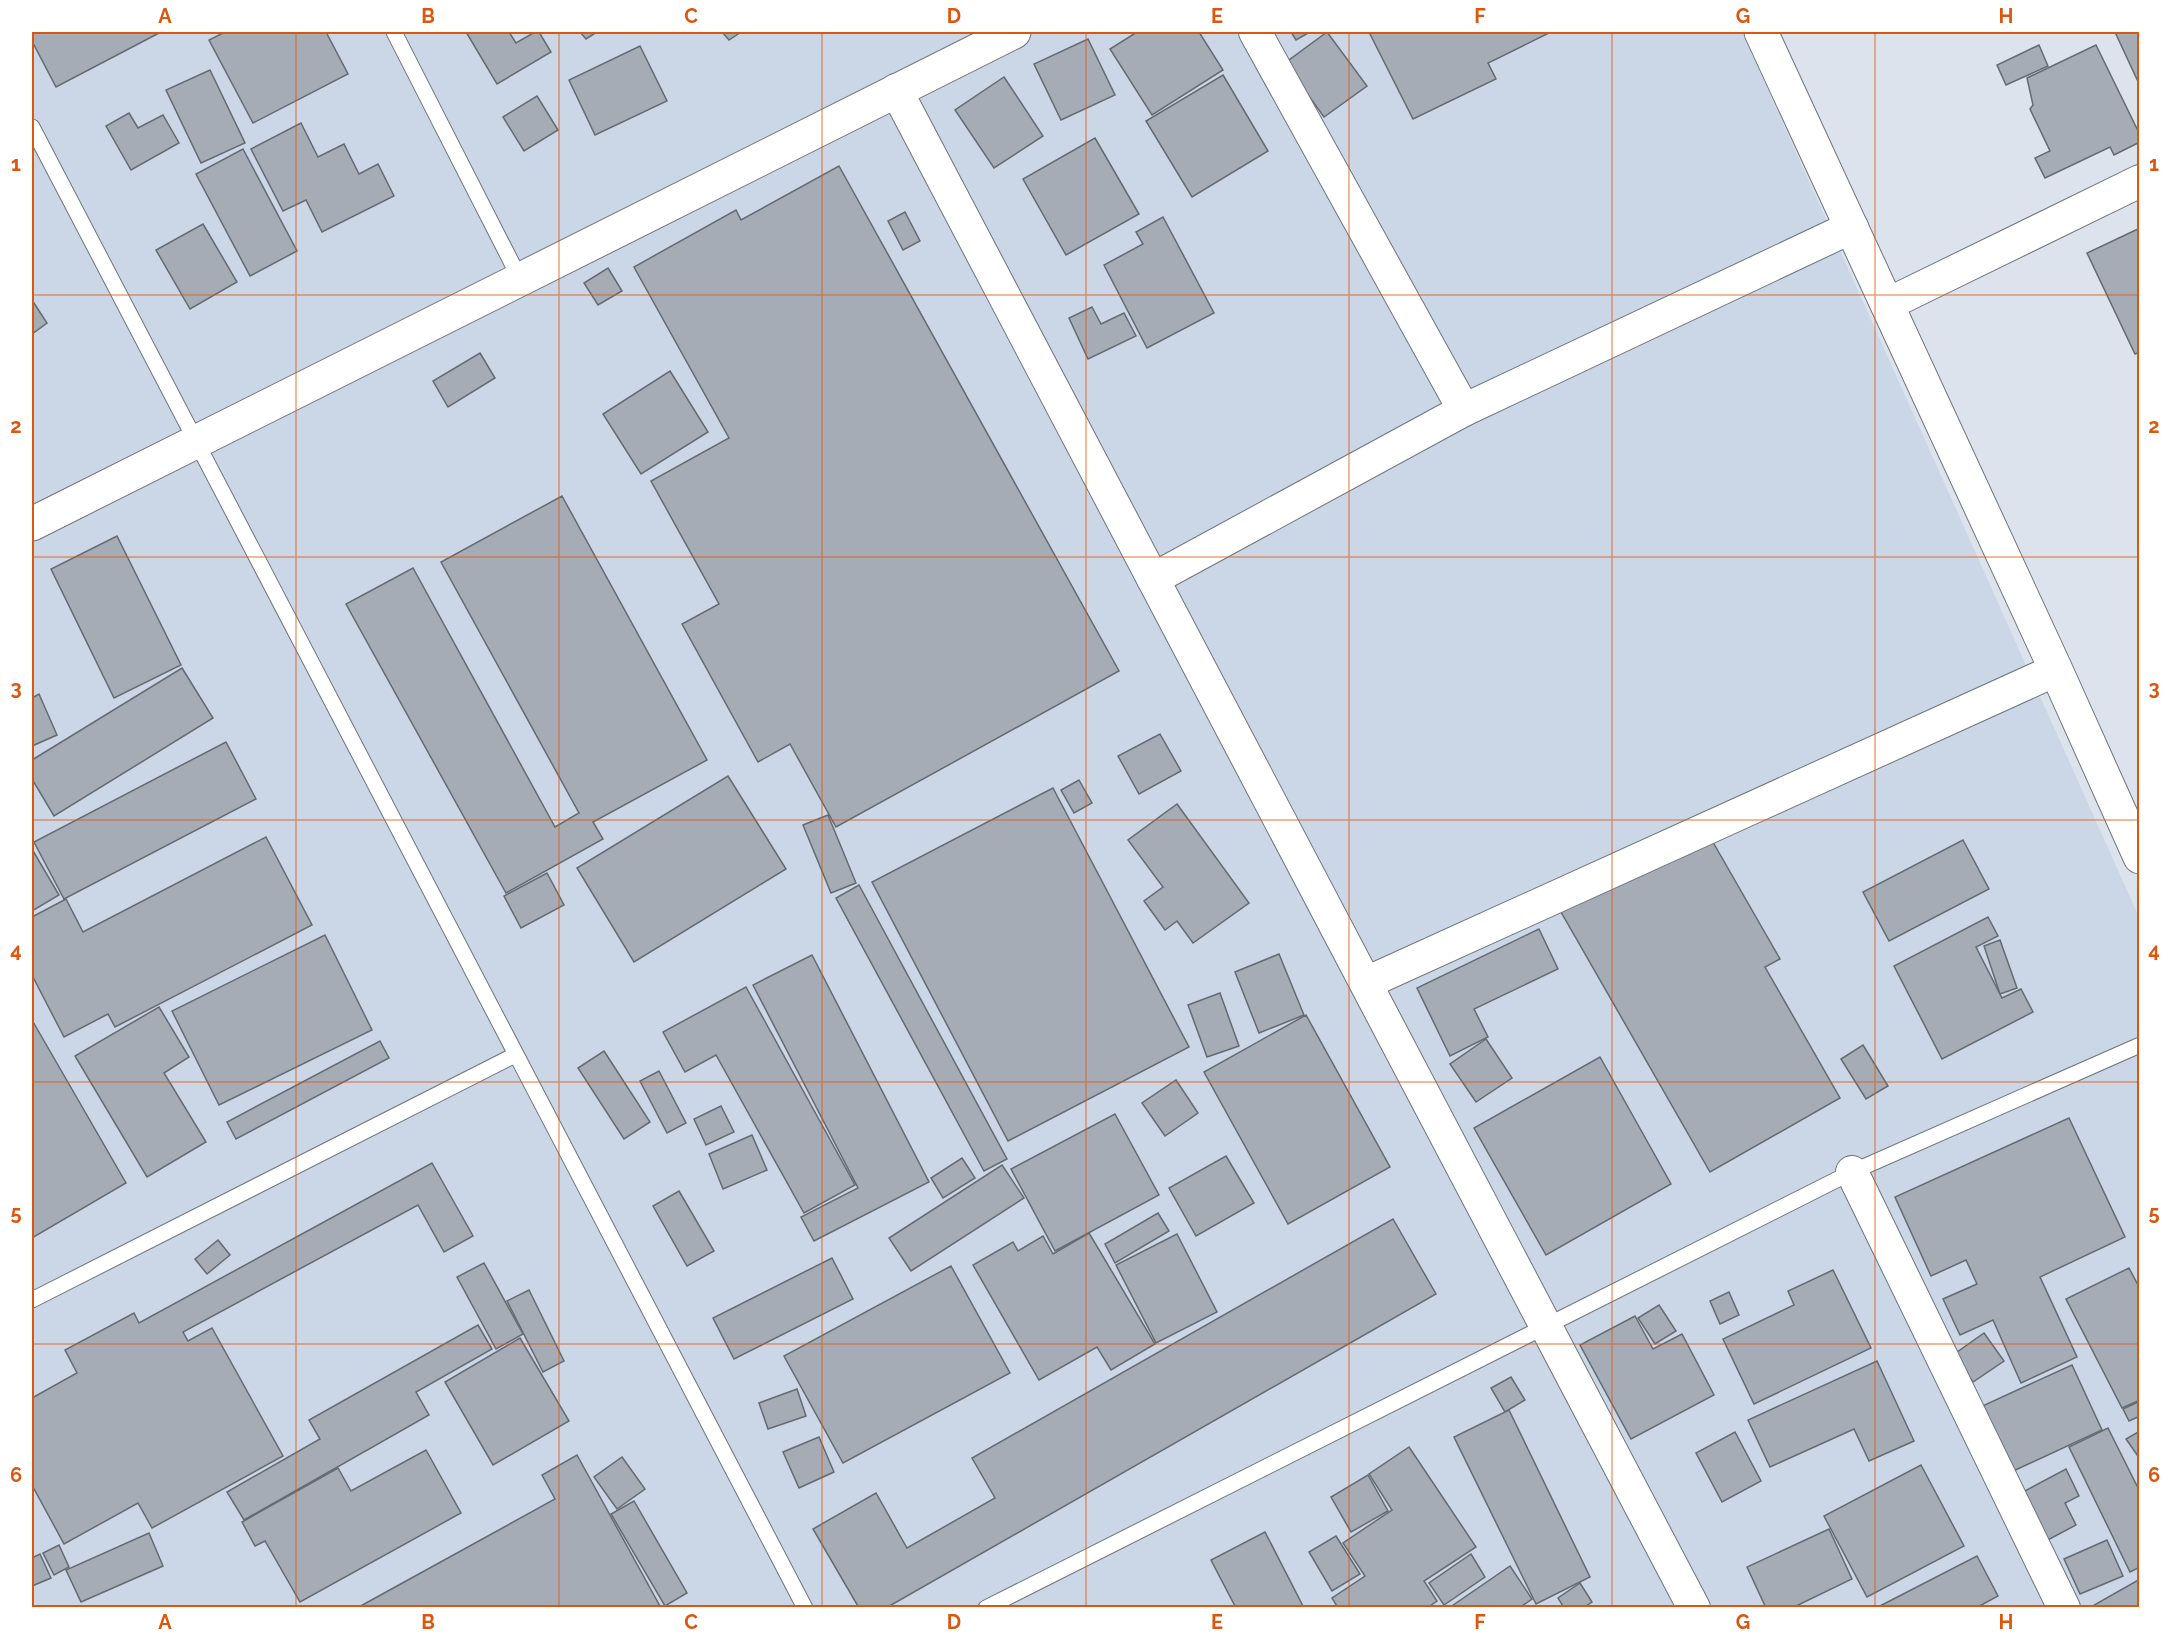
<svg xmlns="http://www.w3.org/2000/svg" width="2171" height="1639" font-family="Raleway,sans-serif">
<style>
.built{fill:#cbd7e6}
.building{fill:#a6acb5;stroke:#646a72;stroke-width:1.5}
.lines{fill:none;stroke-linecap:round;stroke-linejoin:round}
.service-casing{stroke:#6e747c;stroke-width:17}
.minor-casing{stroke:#6e747c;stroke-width:34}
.tertiary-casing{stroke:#6e747c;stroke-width:35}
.service{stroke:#fff;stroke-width:15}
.minor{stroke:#fff;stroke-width:32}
.tertiary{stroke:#fff;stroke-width:33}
.grid{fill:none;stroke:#dd560d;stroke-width:1.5;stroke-opacity:0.55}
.neatline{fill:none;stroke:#dd560d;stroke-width:2}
.grid-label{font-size:20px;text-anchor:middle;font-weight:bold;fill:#dd560d}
</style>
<rect width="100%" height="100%" fill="#dce3ec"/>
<!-- built -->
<polygon class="built" points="32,32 1742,32 2139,917 2139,1607 32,1608"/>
<!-- building -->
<g class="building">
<polygon points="32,32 161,32 56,87 32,41"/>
<polygon points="225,32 326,32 348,74 253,123 209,40"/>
<polygon points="466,32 509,32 516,43 535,32 539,32 551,52 497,84"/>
<polygon points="580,32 597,32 586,39"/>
<polygon points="722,32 741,32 729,40"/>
<polygon points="1137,32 1199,32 1223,70 1152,115 1110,49"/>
<polygon points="1291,32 1310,32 1296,40"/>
<polygon points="1327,32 1367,86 1324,117 1285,63"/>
<polygon points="1369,32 1551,32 1488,63 1496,79 1413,119"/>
<polygon points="2115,32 2140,32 2140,86"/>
<polygon points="1088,39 1115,95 1061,120 1034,64"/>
<polygon points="2039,45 2048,66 2006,85 1997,65"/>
<polygon points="2096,45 2140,135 2140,142 2114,155 2110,147 2045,178 2035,158 2050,151 2030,109 2033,105 2027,78"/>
<polygon points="640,46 667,101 595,135 569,80"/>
<polygon points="210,70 245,143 201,163 166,90"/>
<polygon points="1223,75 1268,151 1192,197 1146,121"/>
<polygon points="1004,77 1043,136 994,168 955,110"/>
<polygon points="537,96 558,130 524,151 503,117"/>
<polygon points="129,113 138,128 163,115 179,143 131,170 106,126"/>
<polygon points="301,123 318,157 344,144 359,174 378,164 394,196 322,232 306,200 283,211 251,149"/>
<polygon points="1095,138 1139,214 1066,255 1023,179"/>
<polygon points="243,149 297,251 250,276 196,174"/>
<polygon points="839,166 1119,671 836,827 790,744 758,762 682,624 719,604 651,481 729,438 634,267 736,210 741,220"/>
<polygon points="905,212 920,241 903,250 888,221"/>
<polygon points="1163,217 1214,313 1147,348 1104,265 1143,244 1136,232"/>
<polygon points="203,224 237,282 190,309 156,250"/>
<polygon points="2140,228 2140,352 2135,354 2087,253"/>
<polygon points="608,268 622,291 598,305 584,283"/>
<polygon points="32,300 47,323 32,334"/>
<polygon points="1092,307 1101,324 1124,313 1136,336 1088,359 1069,318"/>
<polygon points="480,353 495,378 448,407 433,381"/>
<polygon points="670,371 708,432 641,474 603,414"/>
<polygon points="562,496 707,760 593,822 603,839 506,893 346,604 413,568 555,827 579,813 441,562"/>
<polygon points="117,536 181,665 114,698 51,569"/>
<polygon points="182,668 213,718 54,816 32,779 32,760"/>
<polygon points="39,694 57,735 32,746 32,698"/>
<polygon points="1160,734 1181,771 1139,794 1118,756"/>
<polygon points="226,742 256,799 64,899 34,842"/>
<polygon points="728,776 786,869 634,962 577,868"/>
<polygon points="1079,780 1092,803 1074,813 1061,790"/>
<polygon points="1053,788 1189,1047 1008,1141 872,882"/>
<polygon points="1177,804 1249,903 1193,943 1177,921 1165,930 1144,901 1163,887 1128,840"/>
<polygon points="828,815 856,883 831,893 803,825"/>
<polygon points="1706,830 1780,959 1765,967 1840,1098 1710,1172 1561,912"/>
<polygon points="266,837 312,925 115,1027 108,1014 64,1037 32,975 32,917 66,899 83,932"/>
<polygon points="1963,840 1989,889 1889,941 1863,892"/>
<polygon points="32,849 59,895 32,911"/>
<polygon points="547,873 564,905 521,928 504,896"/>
<polygon points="859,885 1007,1159 984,1171 836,898"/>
<polygon points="1988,917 1998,936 1976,947 2002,998 2021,989 2033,1012 1942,1059 1894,966"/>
<polygon points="1539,929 1558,969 1474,1009 1488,1037 1450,1056 1417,988"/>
<polygon points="325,935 372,1030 219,1105 172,1011"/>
<polygon points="2000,940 2017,988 2000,994 1984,946"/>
<polygon points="1279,954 1304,1015 1259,1033 1235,972"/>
<polygon points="812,955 929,1182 814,1241 801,1217 858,1188 753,985"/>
<polygon points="746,987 855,1185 804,1213 716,1055 685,1072 663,1032"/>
<polygon points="1220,993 1239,1046 1207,1057 1188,1005"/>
<polygon points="159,1007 189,1057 164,1073 206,1142 147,1177 75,1056"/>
<polygon points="1306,1015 1390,1167 1288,1224 1204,1072"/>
<polygon points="32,1020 126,1183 32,1238"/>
<polygon points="1486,1039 1512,1078 1476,1102 1450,1064"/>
<polygon points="380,1041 389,1058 236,1139 227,1122"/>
<polygon points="1863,1045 1888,1086 1866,1099 1841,1059"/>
<polygon points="604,1051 650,1122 624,1139 578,1068"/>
<polygon points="1600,1057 1671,1184 1546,1255 1474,1128"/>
<polygon points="659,1071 686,1123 667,1133 640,1081"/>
<polygon points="1176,1080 1198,1113 1165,1136 1142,1103"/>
<polygon points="721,1106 734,1132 706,1145 694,1119"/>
<polygon points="1115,1114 1159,1195 1055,1251 1011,1169"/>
<polygon points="2069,1118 2125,1237 2040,1277 2077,1357 2021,1383 1993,1320 1960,1335 1943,1299 1977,1284 1966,1260 1931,1276 1895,1197"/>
<polygon points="752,1135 767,1170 723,1189 709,1154"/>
<polygon points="1226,1156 1254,1203 1196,1236 1169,1188"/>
<polygon points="962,1158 975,1178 943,1198 931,1178"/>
<polygon points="432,1163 473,1236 444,1252 418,1205 183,1332 188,1341 212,1328 283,1456 152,1528 138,1503 64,1544 32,1485 32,1398 77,1373 65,1350 134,1313 139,1323"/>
<polygon points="1002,1165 1024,1198 911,1271 889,1238"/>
<polygon points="679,1191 714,1251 687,1266 653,1206"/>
<polygon points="1158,1213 1169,1231 1115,1263 1105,1244"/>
<polygon points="1393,1219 1436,1294 886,1608 859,1608 813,1529 876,1493 907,1548 995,1498 972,1458"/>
<polygon points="1089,1233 1155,1344 1111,1370 1097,1347 1039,1380 973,1265 1013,1242 1018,1251 1043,1236 1053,1254"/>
<polygon points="1177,1234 1217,1312 1156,1343 1116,1265"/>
<polygon points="218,1240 230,1255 207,1274 195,1259"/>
<polygon points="832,1258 853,1299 734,1359 713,1318"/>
<polygon points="484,1263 523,1334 496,1349 457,1277"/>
<polygon points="951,1266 1010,1373 843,1463 784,1356"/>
<polygon points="2129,1268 2140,1289 2140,1400 2122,1408 2066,1299"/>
<polygon points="1833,1270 1871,1348 1754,1404 1723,1339 1794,1305 1788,1291"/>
<polygon points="529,1290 564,1361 543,1372 507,1301"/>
<polygon points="1729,1292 1739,1315 1720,1324 1710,1301"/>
<polygon points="1659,1305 1676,1331 1655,1344 1638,1318"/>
<polygon points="1635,1316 1653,1349 1682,1334 1714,1395 1631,1439 1580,1345"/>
<polygon points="478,1325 492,1349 416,1392 429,1415 244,1520 227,1492 320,1439 309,1420"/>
<polygon points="1984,1333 2004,1361 1973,1382 1953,1355"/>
<polygon points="520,1338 569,1421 493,1465 445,1382"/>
<polygon points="1877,1361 1914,1441 1869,1461 1854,1429 1770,1467 1748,1420"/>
<polygon points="2072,1365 2102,1430 2009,1473 1978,1408"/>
<polygon points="1511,1377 1525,1400 1505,1412 1491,1388"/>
<polygon points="797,1389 806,1416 768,1429 759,1403"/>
<polygon points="2140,1401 2140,1416 2129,1421 2123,1409"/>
<polygon points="1509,1410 1590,1577 1536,1604 1454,1437"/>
<polygon points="2108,1428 2140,1492 2140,1567 2130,1572 2069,1447"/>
<polygon points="2140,1431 2140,1459 2126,1439"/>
<polygon points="1735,1432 1761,1481 1722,1502 1696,1453"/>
<polygon points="819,1437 834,1472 799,1488 783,1452"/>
<polygon points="1409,1447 1476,1547 1424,1581 1437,1601 1427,1608 1338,1608 1332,1598 1365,1576 1343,1543 1392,1510 1369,1474"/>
<polygon points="426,1450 461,1513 300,1602 265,1541 255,1546 242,1522 338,1468 351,1491"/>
<polygon points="577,1455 661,1608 357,1608 555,1499 542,1475"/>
<polygon points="622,1457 645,1489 617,1509 594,1477"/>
<polygon points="1921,1465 1964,1546 1867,1597 1824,1516"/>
<polygon points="2066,1469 2079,1496 2065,1503 2076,1525 2046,1541 2021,1493"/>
<polygon points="1368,1475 1388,1511 1351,1532 1331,1497"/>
<polygon points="634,1501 687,1593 665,1606 611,1514"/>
<polygon points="1829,1529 1852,1579 1792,1608 1766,1608 1747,1567"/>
<polygon points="1265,1532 1304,1608 1236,1608 1211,1560"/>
<polygon points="149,1533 163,1566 81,1602 66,1570"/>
<polygon points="1336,1536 1360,1574 1332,1591 1309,1552"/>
<polygon points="2107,1540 2123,1576 2080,1594 2064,1559"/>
<polygon points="59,1545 69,1567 54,1575 43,1553"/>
<polygon points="40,1554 51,1578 32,1586 32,1558"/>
<polygon points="1471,1554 1485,1577 1444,1605 1429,1583"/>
<polygon points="1977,1556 1998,1596 1976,1608 1876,1608"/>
<polygon points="1510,1566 1532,1599 1519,1608 1449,1608"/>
<polygon points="2140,1579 2140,1608 2089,1608"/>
<polygon points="1580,1583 1592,1602 1583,1608 1564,1608 1558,1598"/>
</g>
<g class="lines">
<defs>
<g id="service">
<polyline points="394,32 520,279"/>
<polyline points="32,127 805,1608"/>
<polyline points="32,1300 515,1055"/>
<polyline points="986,1608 1852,1172 2140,1045"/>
</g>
<g id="minor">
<polyline points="1255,32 1464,410"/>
<polyline points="896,90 1694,1608"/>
<polyline points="1888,304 2140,181"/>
<polyline points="1153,579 1464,410 1852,227"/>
<polyline points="1366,983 2056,670"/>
<polyline points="1852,1172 2064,1608"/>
</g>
<g id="tertiary">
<polyline points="1761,32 2056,670 2140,857"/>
<polyline points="32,524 1014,32"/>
</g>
</defs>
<!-- service casing -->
<use href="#service" class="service-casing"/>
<!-- minor casing -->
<use href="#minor" class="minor-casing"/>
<!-- tertiary casing -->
<use href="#tertiary" class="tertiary-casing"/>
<!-- service -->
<use href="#service" class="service"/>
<!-- minor -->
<use href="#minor" class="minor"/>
<!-- tertiary -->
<use href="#tertiary" class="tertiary"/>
</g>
<!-- grid -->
<path class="grid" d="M296 32V1608M559 32V1608M822 32V1608M1086 32V1608M1349 32V1608M1612 32V1608M1875 32V1608M32 295H2140M32 557H2140M32 820H2140M32 1082H2140M32 1344H2140"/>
<!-- border -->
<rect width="2171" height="1639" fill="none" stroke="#ffffff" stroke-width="66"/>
<rect x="33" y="33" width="2105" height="1573" class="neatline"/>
<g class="grid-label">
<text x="165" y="23">A</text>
<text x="428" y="23">B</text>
<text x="691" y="23">C</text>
<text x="954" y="23">D</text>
<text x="1217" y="23">E</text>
<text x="1480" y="23">F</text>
<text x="1743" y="23">G</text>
<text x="2006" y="23">H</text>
<text x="16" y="171">1</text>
<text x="2154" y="171">1</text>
<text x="16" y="433">2</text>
<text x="2154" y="433">2</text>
<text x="16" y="695">3</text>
<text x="2154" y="695">3</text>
<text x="16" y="957">4</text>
<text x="2154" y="957">4</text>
<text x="16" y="1220">5</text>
<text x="2154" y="1220">5</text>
<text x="16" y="1482">6</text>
<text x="2154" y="1482">6</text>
<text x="165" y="1629">A</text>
<text x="428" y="1629">B</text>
<text x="691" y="1629">C</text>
<text x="954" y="1629">D</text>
<text x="1217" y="1629">E</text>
<text x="1480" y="1629">F</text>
<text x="1743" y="1629">G</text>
<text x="2006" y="1629">H</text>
</g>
</svg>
